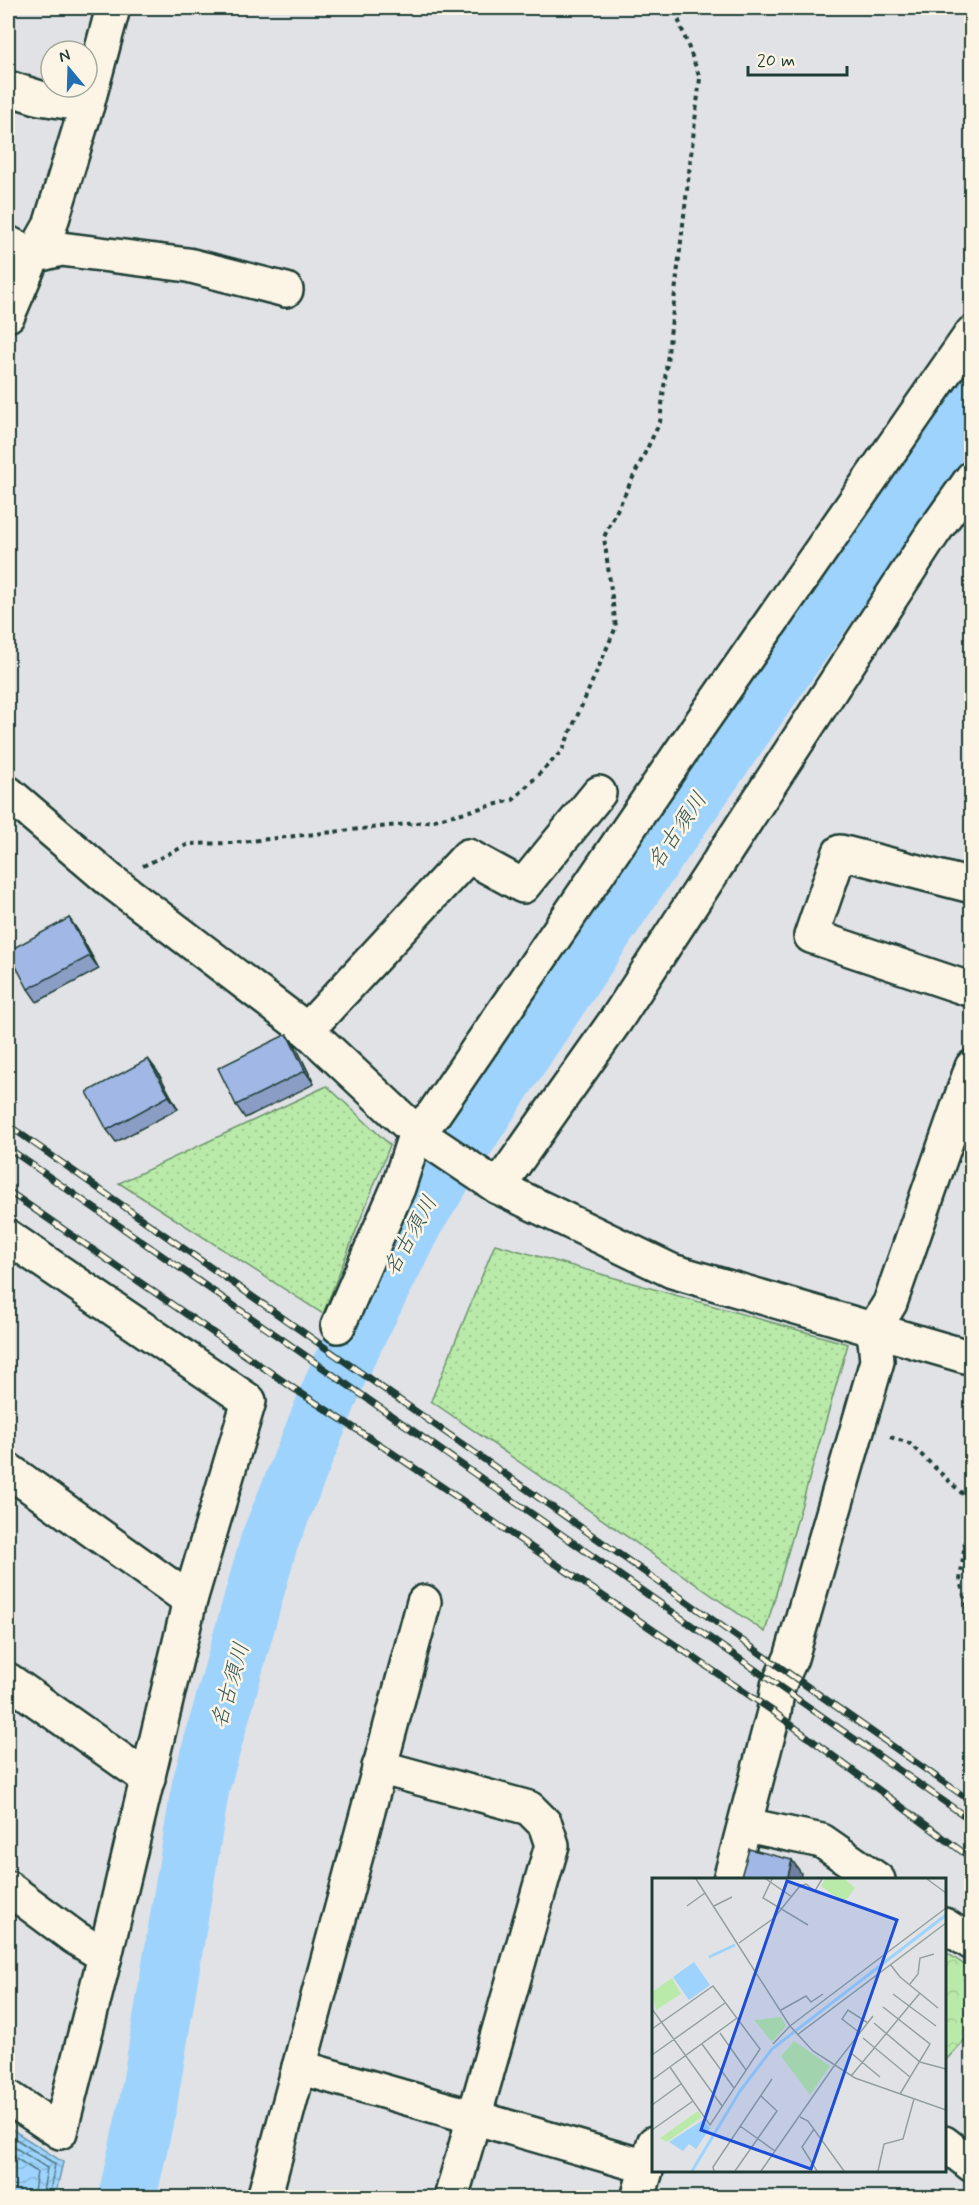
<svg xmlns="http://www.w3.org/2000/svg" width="979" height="2205" font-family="Mynerve,'Klee One',sans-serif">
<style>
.grass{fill:url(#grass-dots);stroke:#6c946e;stroke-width:1.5}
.forest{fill:url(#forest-crowns);stroke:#6c946e;stroke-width:1.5}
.water{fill:url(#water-waves);stroke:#6b97ac;stroke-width:1.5}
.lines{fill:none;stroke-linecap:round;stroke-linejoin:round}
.shore{stroke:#517984;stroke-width:1.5}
.river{stroke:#9dd3fc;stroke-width:58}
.minor-casing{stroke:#1f3d34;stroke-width:38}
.path{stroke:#1f3d34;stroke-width:4;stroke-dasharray:4.5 4.5;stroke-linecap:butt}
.minor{stroke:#fcf5e5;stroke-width:33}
.rail-casing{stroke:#1f3d34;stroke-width:7}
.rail{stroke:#fcf5e5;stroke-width:4.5;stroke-dasharray:14;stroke-linecap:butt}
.wall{fill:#8a9dc5;stroke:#1f3d34;stroke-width:1.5}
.shaded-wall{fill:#7180a0;stroke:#1f3d34;stroke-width:1.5}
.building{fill:#a1b7e5;stroke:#1f3d34;stroke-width:1.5}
.labels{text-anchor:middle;stroke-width:5;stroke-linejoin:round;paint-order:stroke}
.water-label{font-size:22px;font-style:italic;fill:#385b5c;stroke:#fcf5e5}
.inset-river{fill:none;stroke:#9dd3fc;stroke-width:3}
.inset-road{fill:none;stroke:#93a09e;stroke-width:1.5}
.view{fill:#1d4ed8;fill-opacity:0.15;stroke:#1d4ed8;stroke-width:3}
.inset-edge{fill:none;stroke:#1f3d34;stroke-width:3}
</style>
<defs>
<pattern id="grass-dots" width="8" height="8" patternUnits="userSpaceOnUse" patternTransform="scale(1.5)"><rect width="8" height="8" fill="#baeaa9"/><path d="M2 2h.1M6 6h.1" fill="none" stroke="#9fca92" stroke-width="1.8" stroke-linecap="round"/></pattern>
<pattern id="forest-crowns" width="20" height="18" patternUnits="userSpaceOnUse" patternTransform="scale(1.5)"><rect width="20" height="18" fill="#baeaa9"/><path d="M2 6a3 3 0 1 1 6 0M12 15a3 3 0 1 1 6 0" fill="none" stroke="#9fca92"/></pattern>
<pattern id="water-waves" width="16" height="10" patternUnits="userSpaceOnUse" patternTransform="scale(1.5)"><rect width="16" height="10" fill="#9dd3fc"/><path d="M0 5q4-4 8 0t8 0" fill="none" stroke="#87b6d9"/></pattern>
</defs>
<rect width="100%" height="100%" fill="#e1e2e5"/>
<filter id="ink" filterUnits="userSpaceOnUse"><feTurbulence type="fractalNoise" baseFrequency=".0167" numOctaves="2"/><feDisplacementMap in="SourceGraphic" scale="12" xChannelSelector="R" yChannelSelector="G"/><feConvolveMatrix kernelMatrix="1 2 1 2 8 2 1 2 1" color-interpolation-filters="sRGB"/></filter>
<g filter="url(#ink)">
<!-- grass -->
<g class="grass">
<polygon points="327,1086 390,1145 323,1314 119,1183"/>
<polygon points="495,1244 848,1344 765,1632 431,1401"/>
</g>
<!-- forest -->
<polygon class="forest" points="944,1951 972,1970 971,2033 945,2061"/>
<!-- water -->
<polygon class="water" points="8,2127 63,2162 55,2197 8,2197"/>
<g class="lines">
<!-- shore -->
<g class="shore">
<polyline points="8,2134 55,2164 49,2198"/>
<polyline points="8,2143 47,2168 42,2198"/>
<polyline points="8,2153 37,2172 33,2198"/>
</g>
<!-- river -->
<polyline class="river" points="127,2198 148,2104 201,1785 269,1542 340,1368 415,1220 485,1109 639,878 972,398"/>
<defs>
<g id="minor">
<polyline points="8,88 40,98 87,105"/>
<polyline points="8,243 33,256 61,249 188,265 286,290"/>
<polyline points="8,315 33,256 50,226 87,105 113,8"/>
<polyline points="8,793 111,881 307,1030 416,1132 498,1187 672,1271 972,1358"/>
<polyline points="972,886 840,852 811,936 972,990"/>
<polyline points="307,1030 468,856 523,886 599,793"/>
<polyline points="498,1187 616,1020 933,533 972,478"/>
<polyline points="8,1237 249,1401 190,1600 105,1956 60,2132 8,2097"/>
<polyline points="338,1326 398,1188 416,1132 433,1115 687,743 972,333"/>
<polyline points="8,1470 190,1600"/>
<polyline points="8,1680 148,1779"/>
<polyline points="379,1767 529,1808 545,1824 552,1845 451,2198"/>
<polyline points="746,1825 822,1841 878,1880"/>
<polyline points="730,1880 774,1712 778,1686 791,1658 877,1361 874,1329 890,1303 972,1067"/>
<polyline points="8,1888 74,1937 105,1956"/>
<polyline points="944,1925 972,1943"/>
<polyline points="299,2067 647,2167"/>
<polyline points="944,2143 972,2165"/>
<polyline points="264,2198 424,1602"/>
<polyline points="638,2198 654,2143"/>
</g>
</defs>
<!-- minor casing -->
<use href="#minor" class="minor-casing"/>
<!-- path -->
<g class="path">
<polyline points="143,866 189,844 231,843 426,822 513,800 562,751 616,627 604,537 660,422 700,78 674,8"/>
<polyline points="890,1437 909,1443 970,1501 960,1581 972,1626"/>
</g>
<!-- minor -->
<use href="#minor" class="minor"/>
<defs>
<g id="rail">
<polyline points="8,1125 972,1802"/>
<polyline points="8,1148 972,1821"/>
<polyline points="8,1191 293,1388 382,1446 774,1712 972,1859"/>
</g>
</defs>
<!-- rail casing -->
<use href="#rail" class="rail-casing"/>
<!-- rail -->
<use href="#rail" class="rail"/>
</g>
<!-- wall -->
<g class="wall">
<polygon points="69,918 78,931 99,969 37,1002 28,989"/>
<polygon points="287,1034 296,1047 314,1084 245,1118 236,1105"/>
<polygon points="148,1059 157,1071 178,1109 116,1142 107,1130"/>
</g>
<!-- shaded-wall -->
<g class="shaded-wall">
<polygon points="69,918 78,931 99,969 90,956"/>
<polygon points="287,1034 296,1047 314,1084 305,1071"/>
<polygon points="148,1059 157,1071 178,1109 169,1096"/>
<polygon points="792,1860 801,1873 800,1880 787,1880"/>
</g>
<!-- building -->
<g class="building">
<polygon points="69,918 90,956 28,989 8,951"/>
<polygon points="287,1034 305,1071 236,1105 218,1068"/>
<polygon points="148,1059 169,1096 107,1130 87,1092"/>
<polygon points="749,1849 792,1860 787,1880 740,1880"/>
</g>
</g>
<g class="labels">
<!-- water labels -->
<g class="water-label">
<text transform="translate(676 830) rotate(-56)" y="8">名古須川</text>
<text transform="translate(409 1235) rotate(-61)" y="8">名古須川</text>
<text transform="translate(229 1685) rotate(-74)" y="8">名古須川</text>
</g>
</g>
<!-- overview -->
<g transform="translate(652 1878)">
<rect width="294" height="294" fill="#e1e2e5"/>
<path d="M129 139 134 148 120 164 102 142ZM142 163 178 188 158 217 129 178Z" fill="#baeaa9"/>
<path d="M173 1H193L203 10 192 25 169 8ZM20 100 29 116 4 132 0 114ZM46 233 50 239 15 264 8 260Z" fill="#baeaa9"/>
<path d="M42 84 58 107 37 122 21 99ZM51 242 58 250 44 271 37 266 31 273 17 264Z" fill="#9dd3fc"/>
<path class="inset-river" d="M57 79 83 67M40 293 88 213 120 171 294 37"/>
<path class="inset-road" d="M44 1 138 148 161 173 203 200 294 232M114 1 140 19M120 1 111 20 156 47M275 1 294 15M35 28 53 15M62 28 80 19M87 65 122 40 148 8 154 6 163 13 170 1M238 86 248 99 286 130M258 106 266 96 268 80 282 76M241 116 284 148M231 129 278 166 248 216M0 131 70 228M129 132 154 118 159 124 171 116M222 145 268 184 294 191M0 151 61 108 108 171 58 247 41 223 0 252M68 155 94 192M208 155 190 141 196 132 216 145M145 157 294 45M211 160 258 199M50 166 82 210M121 166 138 148 294 30M199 175 228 199M0 177 73 125M18 189 41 223M199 198 268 115M0 202 85 140M0 227 29 206M148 239 156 243 192 293M88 248 123 273M162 251 150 269 165 293M62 293 61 289 120 201M83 293 125 233 109 218M109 293 182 188 221 138M226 293 232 266 251 261 262 221"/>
<path class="view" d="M135 3 245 42 159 291 49 252Z"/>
<rect width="294" height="294" class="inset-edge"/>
</g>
<!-- margin -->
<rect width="979" height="2205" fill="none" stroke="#fcf5e5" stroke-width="30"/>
<rect x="15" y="15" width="949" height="2175" fill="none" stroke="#1f3d34" stroke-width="2" filter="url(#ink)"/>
<!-- north arrow -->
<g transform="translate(69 69) rotate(341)"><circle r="28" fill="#fcf5e5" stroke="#a4ab9e" stroke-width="1.5"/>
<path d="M0-4.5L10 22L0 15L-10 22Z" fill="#1f6fb2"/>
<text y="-9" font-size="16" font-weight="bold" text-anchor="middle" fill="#1f3d34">N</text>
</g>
<!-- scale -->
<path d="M748 66v9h99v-9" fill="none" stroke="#1f3d34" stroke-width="3"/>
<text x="757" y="66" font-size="18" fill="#1f3d34" stroke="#fcf5e5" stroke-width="4.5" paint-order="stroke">20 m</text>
</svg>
